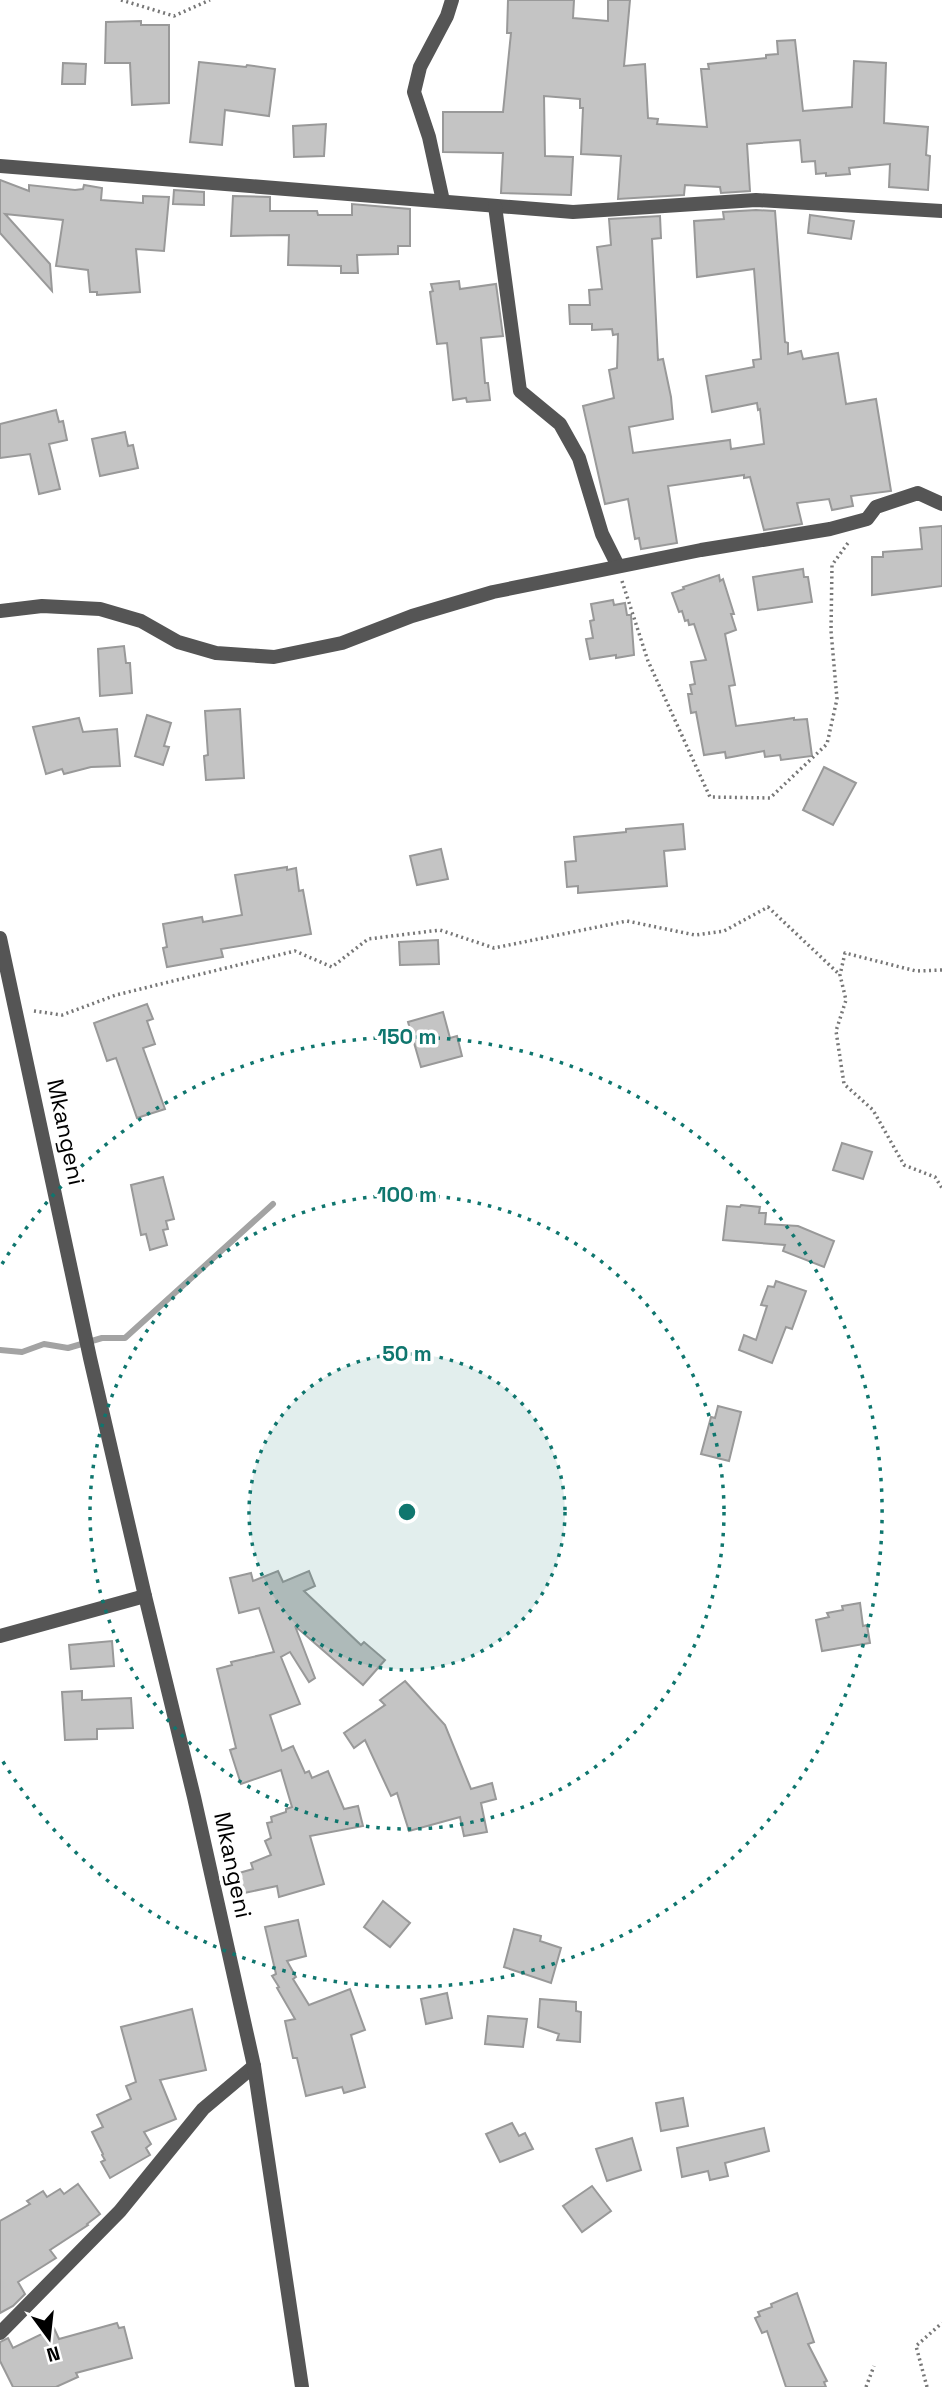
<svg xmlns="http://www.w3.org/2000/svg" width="942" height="2387" font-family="'Space Grotesk',sans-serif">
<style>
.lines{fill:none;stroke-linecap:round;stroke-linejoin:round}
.stream{stroke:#a3a3a3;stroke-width:6}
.building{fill:#c4c4c4;stroke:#999;stroke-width:2}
.path{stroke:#777;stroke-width:3.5;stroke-dasharray:2 3.5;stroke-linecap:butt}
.minor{stroke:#555;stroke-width:14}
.tertiary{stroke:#555;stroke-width:14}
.ring{fill:none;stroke:#0f766e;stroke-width:3.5;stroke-dasharray:3.5 7}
.labels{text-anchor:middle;stroke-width:7;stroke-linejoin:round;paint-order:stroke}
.street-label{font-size:23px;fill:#000;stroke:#fff}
.centre{fill:#0f766e;stroke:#fff;stroke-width:3.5}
.ring-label{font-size:21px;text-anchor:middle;font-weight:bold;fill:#0f766e;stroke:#fff;stroke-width:7;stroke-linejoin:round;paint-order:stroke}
</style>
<rect width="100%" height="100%" fill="#fff"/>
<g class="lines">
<!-- stream -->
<polyline class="stream" points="0,1350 22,1352 44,1344 68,1348 102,1338 125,1338 273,1204"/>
</g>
<!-- building -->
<g class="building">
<polygon points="508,0 574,0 573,18 608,21 608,0 630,0 624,66 645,64 648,118 658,119 657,124 707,127 701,69 709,69 708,64 766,58 766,55 778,54 777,41 795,40 803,111 852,107 854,61 886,63 884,123 928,127 926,155 930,156 928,190 889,187 890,164 849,168 850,174 826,176 826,173 816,174 815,161 802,162 800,140 747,144 750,191 721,193 720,187 685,185 684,195 618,199 621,156 581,154 583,108 580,108 580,99 544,96 545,156 573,157 571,195 501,193 503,153 443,152 443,112 503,112 511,33 507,33"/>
<polygon points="141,21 141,25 169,25 169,103 132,105 130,63 105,63 106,22"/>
<polygon points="199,62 246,67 247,65 275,69 269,116 225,110 222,145 190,142"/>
<polygon points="63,63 86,64 85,84 62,84"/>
<polygon points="326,124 324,156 294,157 293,126"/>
<polygon points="0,180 29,191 29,185 75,190 83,189 84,185 102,188 101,200 143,203 143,196 169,197 164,251 136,249 140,292 97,295 97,292 90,292 88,270 56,266 63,220 5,214 50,264 52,291 0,233"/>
<polygon points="174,190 204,192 204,205 173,204"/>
<polygon points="233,196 270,197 270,211 317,211 318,215 352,215 352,204 410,209 410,246 398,246 398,254 357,255 358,273 341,273 341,266 288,265 289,235 231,236"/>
<polygon points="756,210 775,211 785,342 788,343 788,354 801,351 803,359 838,353 846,404 876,399 891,491 851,496 853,506 832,510 829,499 797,503 802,524 764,530 750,477 744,478 744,475 668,486 677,543 641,549 639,538 635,539 628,499 605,504 583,406 614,398 609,370 617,368 618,334 613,335 612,329 592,330 592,324 570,324 569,305 590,305 589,290 602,289 597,247 611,245 609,219 660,216 661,238 652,239 658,360 663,359 671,397 673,419 629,427 633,453 730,440 731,449 764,444 760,409 758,410 757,403 712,412 706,376 754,367 753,360 761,359 754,269 697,277 694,221 724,219 723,212"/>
<polygon points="810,215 854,221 851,239 808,233"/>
<polygon points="459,281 460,289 496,284 503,336 481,338 485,383 488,383 490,400 467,402 466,398 453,400 447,343 437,344 430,292 433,291 431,284"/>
<polygon points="56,410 59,422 63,421 67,440 49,444 60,489 39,494 30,454 0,458 0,424"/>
<polygon points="125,432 128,446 133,445 138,468 100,476 92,439"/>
<polygon points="942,526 942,586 872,595 872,557 883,557 883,552 922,549 920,528"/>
<polygon points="803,569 804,577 808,577 812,602 758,610 753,577"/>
<polygon points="719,575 720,581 723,579 734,614 731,614 736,630 725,634 735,685 729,686 736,726 794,718 794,720 807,719 812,756 781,760 780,755 765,757 764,751 726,758 725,752 704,755 696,712 691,713 688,694 692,694 690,685 695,684 691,662 706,660 694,624 689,625 688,620 685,621 682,611 679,612 672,593 684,589 683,587"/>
<polygon points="613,600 614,605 625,603 627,615 631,615 634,655 616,658 616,655 590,659 586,639 593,638 590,621 594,620 591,604"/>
<polygon points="124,646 126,663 130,663 132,693 100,696 98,649"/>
<polygon points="240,709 244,778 206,780 204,756 208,755 205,711"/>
<polygon points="147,715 171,723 164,746 169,747 163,765 135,756"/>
<polygon points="79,718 83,732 117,729 120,766 91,767 64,774 62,769 46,774 33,727"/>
<polygon points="824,767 856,783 833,825 803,810"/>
<polygon points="683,824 685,849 664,851 667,886 578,893 578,886 567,887 565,862 576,861 574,837 626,832 626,829"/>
<polygon points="441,849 448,879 417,885 410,856"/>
<polygon points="287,867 287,870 296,868 299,891 303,890 311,934 221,949 223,957 167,967 163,948 167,947 163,924 202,917 203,922 242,915 235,875"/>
<polygon points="438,940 439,964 400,965 399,942"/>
<polygon points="147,1004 153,1019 147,1021 155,1044 143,1048 165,1109 137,1118 116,1058 107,1061 94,1023"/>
<polygon points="443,1012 450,1038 457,1036 462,1056 421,1067 408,1022"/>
<polygon points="842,1143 872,1152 863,1179 833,1170"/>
<polygon points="163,1177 174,1219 166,1221 168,1229 163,1230 167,1245 150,1250 146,1234 141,1235 131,1185"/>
<polygon points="741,1205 760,1207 759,1213 766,1213 765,1224 798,1226 834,1241 824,1267 783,1251 785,1245 723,1240 727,1206 740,1207"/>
<polygon points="776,1281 806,1291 792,1329 786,1327 772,1363 739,1350 744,1335 756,1340 767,1306 761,1305 768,1286 774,1287"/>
<polygon points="718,1406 741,1412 729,1461 701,1454 711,1417 715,1418"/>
<polygon points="278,1571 283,1582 309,1571 315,1586 304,1591 361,1645 364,1642 385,1660 363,1685 295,1626 315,1678 309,1682 290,1652 281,1657 300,1704 270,1715 282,1751 293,1746 305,1773 309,1771 312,1778 328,1771 344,1809 358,1806 363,1826 310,1836 324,1884 279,1897 277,1886 244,1893 239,1873 253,1869 251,1863 271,1855 265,1841 271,1838 267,1823 272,1822 271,1817 286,1812 286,1809 292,1807 281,1770 241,1784 230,1750 236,1748 217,1669 232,1665 231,1662 274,1652 259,1608 239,1613 230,1578 251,1573 253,1581"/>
<polygon points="860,1603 863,1626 867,1625 870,1643 822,1651 816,1620 829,1617 827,1613 843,1610 842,1606"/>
<polygon points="112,1641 114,1666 71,1669 69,1645"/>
<polygon points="405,1681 445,1725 471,1789 492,1783 496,1799 481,1803 487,1832 464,1836 460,1817 409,1831 397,1793 391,1796 365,1740 354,1748 344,1733 385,1705 380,1700"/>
<polygon points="82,1691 82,1700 131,1698 133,1728 97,1729 97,1739 65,1740 62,1692"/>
<polygon points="383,1901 410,1923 390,1947 364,1927"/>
<polygon points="298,1920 306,1956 287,1961 296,1977 293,1979 309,2005 350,1989 365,2030 351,2035 365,2087 344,2093 342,2087 306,2096 297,2058 293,2058 285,2021 295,2019 277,1988 279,1987 272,1976 276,1974 265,1927"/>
<polygon points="514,1929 541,1936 540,1941 561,1948 551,1983 504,1967"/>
<polygon points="447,1993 452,2018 426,2024 421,1999"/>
<polygon points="540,1999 576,2002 576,2011 581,2012 580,2042 557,2040 559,2034 538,2027"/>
<polygon points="192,2009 206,2070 160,2080 176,2119 144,2132 151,2144 146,2148 150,2155 110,2178 101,2162 105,2160 102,2155 103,2154 92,2132 103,2127 97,2115 131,2099 126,2086 136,2082 121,2027"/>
<polygon points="488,2016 527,2019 523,2047 485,2044"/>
<polygon points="683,2098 688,2126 661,2131 656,2103"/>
<polygon points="512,2123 519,2136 525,2133 533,2149 500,2162 486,2134"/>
<polygon points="764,2128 769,2151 725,2163 728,2176 710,2180 708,2171 682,2177 677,2148"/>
<polygon points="632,2138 641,2170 607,2181 596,2149"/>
<polygon points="78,2184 100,2214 87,2224 88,2225 50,2250 56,2258 18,2282 25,2294 13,2306 0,2313 0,2221 30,2204 27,2201 43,2191 47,2197 60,2189 64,2194"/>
<polygon points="592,2186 611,2211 582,2232 563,2206"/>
<polygon points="797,2293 814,2342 808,2344 827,2381 824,2382 826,2387 786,2387 767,2331 762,2333 755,2318 760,2316 758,2312 772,2307 771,2304"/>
<polygon points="117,2323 119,2328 124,2327 132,2358 76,2373 78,2377 56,2387 13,2387 0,2361 0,2342 8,2338 13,2348 54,2328 59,2339"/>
</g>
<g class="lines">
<!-- path -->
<g class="path">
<polyline points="121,0 174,16 210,0"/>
<polyline points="622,581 648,661 710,797 770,798 827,744 837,699 831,631 832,565 848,543"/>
<polyline points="942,970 916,971 845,953 840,975 846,1000 836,1031 844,1084 873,1110 904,1165 935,1177 942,1188"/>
<polyline points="34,1011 62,1015 116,995 295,951 332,967 368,939 440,930 494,948 627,921 695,935 724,931 768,907 840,975"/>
<polyline points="866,2387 874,2366"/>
<polyline points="927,2387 916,2346 942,2323"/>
</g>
<!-- minor -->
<g class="minor">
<polyline points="0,166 573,212 756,200 942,211"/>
<polyline points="443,201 429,137 414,92 420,67 447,16 452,0"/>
<polyline points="495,206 520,391 560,424 579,458 602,534 618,566"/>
<polyline points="0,611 42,606 100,609 141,621 178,642 216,653 274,657 342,643 412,616 493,592 701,550 830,529 867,519 876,507 918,493 942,504"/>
<polyline points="0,1636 145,1596"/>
<polyline points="0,2333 120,2211 203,2109 254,2066"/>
</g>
<!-- tertiary -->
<polyline class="tertiary" points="0,938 90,1358 145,1596 194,1797 254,2066 302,2387"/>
</g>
<!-- distance rings -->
<circle cx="407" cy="1512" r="158" fill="#0f766e" fill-opacity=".12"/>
<g class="ring">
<circle cx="407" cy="1512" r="158"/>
<circle cx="407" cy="1512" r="317"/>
<path d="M2 1264A475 475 0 1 1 2 1760"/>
</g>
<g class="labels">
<!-- street labels -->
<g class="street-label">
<text transform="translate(66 1132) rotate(78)" y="8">Mkangeni</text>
<text transform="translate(233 1865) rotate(78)" y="8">Mkangeni</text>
</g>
</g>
<circle cx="407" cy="1512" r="10" class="centre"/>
<g class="ring-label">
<text x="407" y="1044">150 m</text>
<text x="407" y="1202">100 m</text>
<text x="407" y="1361">50 m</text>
</g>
<!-- north arrow -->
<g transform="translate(49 2338) rotate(165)" stroke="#ffffff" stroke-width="5" paint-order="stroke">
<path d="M0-5L12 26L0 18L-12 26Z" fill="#000000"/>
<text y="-10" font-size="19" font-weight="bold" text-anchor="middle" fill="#000000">N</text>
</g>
</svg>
